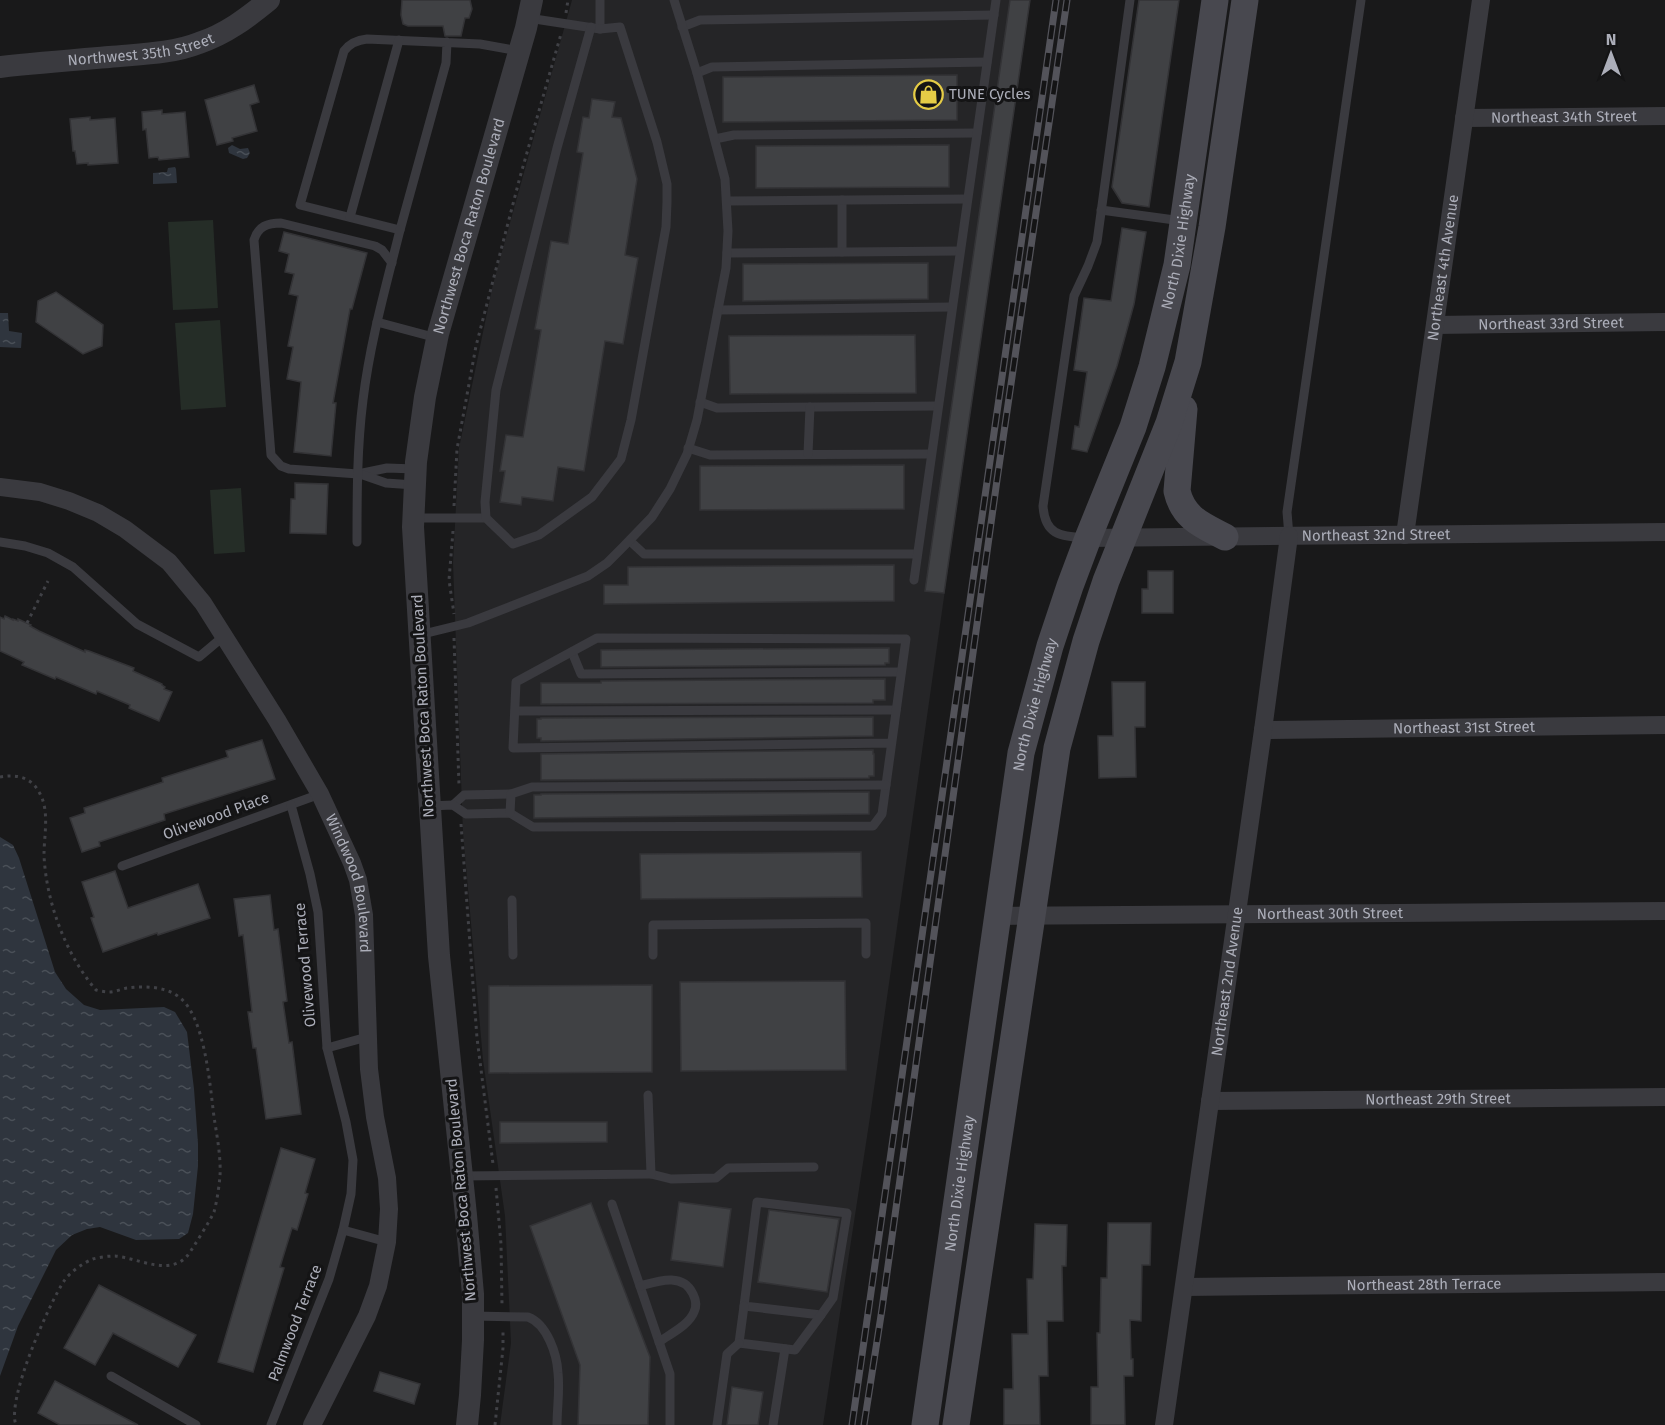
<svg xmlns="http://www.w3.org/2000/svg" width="1665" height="1425" font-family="'Fira Sans',sans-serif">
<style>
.built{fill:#252527}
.green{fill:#252d27}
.water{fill:url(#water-ripples)}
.building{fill:#404144;stroke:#333336;stroke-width:1.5}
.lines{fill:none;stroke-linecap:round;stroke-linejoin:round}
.path{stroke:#404146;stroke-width:3;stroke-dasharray:3 4.5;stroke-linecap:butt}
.service{stroke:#3a3a3f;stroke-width:9}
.minor{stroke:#3a3a3f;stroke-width:18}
.tertiary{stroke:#3a3a3f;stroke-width:22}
.secondary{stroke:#48484f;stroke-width:27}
.rail-casing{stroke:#53535a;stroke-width:7}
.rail{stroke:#141415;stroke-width:4.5;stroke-dasharray:14;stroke-linecap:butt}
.labels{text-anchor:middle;stroke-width:6;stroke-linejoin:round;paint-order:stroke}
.street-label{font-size:15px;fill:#acaeb9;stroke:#141415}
.poi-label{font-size:15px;fill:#acaeb9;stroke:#141415;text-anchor:start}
</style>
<defs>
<pattern id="water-ripples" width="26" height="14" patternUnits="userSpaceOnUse" patternTransform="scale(1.5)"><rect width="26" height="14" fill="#2f353e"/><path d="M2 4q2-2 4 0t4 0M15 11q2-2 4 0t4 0" fill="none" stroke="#4a5058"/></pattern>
</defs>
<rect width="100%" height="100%" fill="#19191a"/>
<!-- built -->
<polygon class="built" points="572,0 1029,0 870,1117 823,1425 500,1425 511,1343 505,1216 483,1060 463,832 453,563 459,448 493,284"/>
<!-- green -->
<g class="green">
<polygon points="213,220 218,308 173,310 168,222"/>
<polygon points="220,320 226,407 181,410 175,323"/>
<polygon points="241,488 245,552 214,554 210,490"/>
</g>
<!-- water -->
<g class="water">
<polygon points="232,145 240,149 248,148 250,153 247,158 243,159 229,153 228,148"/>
<polygon points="175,167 176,169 177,183 153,184 153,173 167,172 168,168"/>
<polygon points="0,313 8,313 9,331 22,333 21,348 0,347"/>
<polygon points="0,837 13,845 19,858 55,972 66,989 84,1005 100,1010 164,1007 175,1012 187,1032 194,1089 198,1144 198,1166 193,1214 188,1233 179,1239 136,1240 100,1227 87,1229 72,1235 56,1250 18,1326 0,1376"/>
</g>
<!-- building -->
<g class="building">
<polygon points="402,0 470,0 472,9 469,18 465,18 461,36 445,36 443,26 408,26 403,24 401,15"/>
<polygon points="1010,0 1030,0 944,593 925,591"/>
<polygon points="1139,0 1179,0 1149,207 1122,203 1112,187"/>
<polygon points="957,75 957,120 723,122 723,77"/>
<polygon points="254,85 259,102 250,105 257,131 232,138 233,141 217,145 205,100"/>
<polygon points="592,99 615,102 612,117 621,118 637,179 625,255 638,258 623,344 605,341 584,471 558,467 553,501 522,497 521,505 500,502 505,471 500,471 506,435 523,437 541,330 535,329 551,241 568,244 583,153 577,152 583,117 589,118"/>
<polygon points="162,110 162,114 185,112 189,157 159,160 158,157 149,158 146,129 143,130 142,112"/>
<polygon points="90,117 90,120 115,118 118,163 88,165 88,163 77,164 75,151 73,151 70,119"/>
<polygon points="949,145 949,187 756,188 756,146"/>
<polygon points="1122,228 1146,232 1134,304 1117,366 1087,452 1072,449 1075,426 1079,427 1087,372 1074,370 1084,298 1111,301"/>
<polygon points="284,232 367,253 352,309 350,309 333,403 336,403 331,456 294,452 301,382 287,379 293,347 288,346 298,296 289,294 294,274 285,272 289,254 279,251"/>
<polygon points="928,263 928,299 743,301 743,264"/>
<polygon points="56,292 103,325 102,346 83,354 36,322 38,301"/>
<polygon points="915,335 916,393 730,394 729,336"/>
<polygon points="904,465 904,509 700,510 700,466"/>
<polygon points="295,483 328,484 326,534 290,533 291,499 295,499"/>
<polygon points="894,565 894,601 604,604 604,585 628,585 628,567"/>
<polygon points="1148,571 1173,571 1173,613 1142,613 1142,589 1148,589"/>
<polygon points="5,616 13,620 13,619 18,621 18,619 31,625 30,626 39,631 85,652 85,650 89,651 134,668 133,671 162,684 162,685 165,687 164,689 172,692 159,721 129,708 130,705 97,691 96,694 56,677 55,679 22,665 24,662 0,651 0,617 4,619"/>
<polygon points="889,648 889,663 885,663 885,665 601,667 601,650"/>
<polygon points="885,679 885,700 873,700 873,703 541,704 541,683 601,683 601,681"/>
<polygon points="1112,682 1145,682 1145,727 1135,727 1136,777 1099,778 1098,736 1113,736"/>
<polygon points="873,717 873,736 541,741 541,738 537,738 537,719 541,719 541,718"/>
<polygon points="262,740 275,779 164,814 165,820 99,842 100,846 82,852 70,818 85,813 84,808 163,782 162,778 228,757 226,751"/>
<polygon points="873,750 873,754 874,754 874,776 869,776 869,778 541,780 541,754"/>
<polygon points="869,792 869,814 534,818 534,795 541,795 541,794"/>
<polygon points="861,852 862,897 641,899 640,854"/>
<polygon points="115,871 128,908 198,884 210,918 158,935 157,933 103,952 91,918 94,917 82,882"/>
<polygon points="270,895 274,930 278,929 287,1001 283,1002 289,1043 292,1042 301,1114 266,1119 256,1048 253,1048 248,1012 252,1012 243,935 239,936 234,899"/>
<polygon points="845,981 846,1070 681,1071 680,982"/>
<polygon points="652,985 652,1072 489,1073 489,986"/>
<polygon points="500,1122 607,1122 607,1142 500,1143"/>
<polygon points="281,1148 315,1159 305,1193 308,1194 297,1230 292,1228 280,1267 284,1268 253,1372 218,1362"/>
<polygon points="679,1202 731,1209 723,1267 671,1260"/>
<polygon points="591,1203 650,1357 648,1425 578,1425 580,1365 530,1226"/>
<polygon points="769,1210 839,1219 827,1292 758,1282"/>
<polygon points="1108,1223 1151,1223 1150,1265 1142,1265 1141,1321 1130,1320 1131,1359 1133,1359 1133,1376 1124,1376 1125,1425 1091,1425 1091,1387 1098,1387 1097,1333 1100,1333 1101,1278 1107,1278"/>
<polygon points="1035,1224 1067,1225 1066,1266 1062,1266 1063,1321 1047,1321 1048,1376 1039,1376 1040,1425 1004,1425 1004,1389 1013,1389 1012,1334 1028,1334 1027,1279 1033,1279"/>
<polygon points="99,1285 196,1335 178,1367 113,1333 95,1365 64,1348"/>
<polygon points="380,1372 420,1384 414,1404 374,1391"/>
<polygon points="55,1381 138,1425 60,1425 38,1413"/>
<polygon points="732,1387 763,1392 758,1425 727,1425"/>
</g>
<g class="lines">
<!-- path -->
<g class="path">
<polyline points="566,13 568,0"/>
<polyline points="454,506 457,449 476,346 520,177 561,34"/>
<polyline points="453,531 449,580 454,614"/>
<polyline points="27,623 48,581"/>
<polyline points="454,638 459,785"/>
<path d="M0 777C16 774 31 777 39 792 50 810 44 835 44 855 46 902 66 955 96 990 100 991 105 992 109 992 115 992 121 989 127 988 144 986 165 986 179 997 205 1016 210 1086 214 1117 217 1136 221 1157 220 1176 219 1187 217 1201 214 1212 211 1219 193 1248 188 1255 170 1277 138 1258 115 1256 108 1256 100 1257 93 1259 83 1263 70 1272 64 1281 49 1304 6 1400 16 1425"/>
<polyline points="461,824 477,1038 493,1164"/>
<polyline points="496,1188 501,1244 502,1305"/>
<polyline points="495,1425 503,1348 503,1329"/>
</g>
<!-- service -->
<g class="service">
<polyline points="600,0 600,29"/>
<polyline points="682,27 700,20 994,15"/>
<path d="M447 42 446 63 400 230 300 205 344 51C350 43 357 40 367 39L480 44 519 51"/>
<polyline points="697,73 712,67 987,62"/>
<polyline points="715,139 734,135 977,133"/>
<polyline points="842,200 842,252"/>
<polyline points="727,201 967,199"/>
<polyline points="1101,210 1182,221"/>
<polyline points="350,217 399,40"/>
<polyline points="727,253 960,251"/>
<path d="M392 263 382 250 375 246 281 223C268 223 258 226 254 240L271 455 281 466 289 469 358 474 387 468 415 469"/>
<polyline points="718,310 952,307"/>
<polyline points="377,322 437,338"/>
<polyline points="700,402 717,408 938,406"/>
<polyline points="688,448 710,455 931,454"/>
<polyline points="808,454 810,407"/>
<polyline points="360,474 386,483 414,485"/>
<polyline points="414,518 486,518 513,544 539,535 592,497 621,459 631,420 666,227 667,202 667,184 657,142 620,27 600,29 528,18"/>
<polyline points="486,518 485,502 496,390 557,148 591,27"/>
<polyline points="1289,536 1287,512 1361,0"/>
<path d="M1085 538C1060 536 1045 535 1043 506L1074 296 1088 266 1097 242 1130 0"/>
<polyline points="630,541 644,554 917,554"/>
<polyline points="0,542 25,546 48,553 73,567 137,624 199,657 224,636"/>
<path d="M357 542C357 495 357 447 363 400 370 342 386 286 400 230"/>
<polyline points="914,580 996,0"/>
<polyline points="419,635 468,623 588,576 607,563 622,548 652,517 670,489 687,454 697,420 720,299 726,268 728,231 725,179 697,73 674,0"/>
<polyline points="572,652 581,674 901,672"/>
<polyline points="515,711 896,710"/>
<polyline points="453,805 464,795 511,794"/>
<polyline points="429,806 453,805 466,814 510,813 533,827 873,826 882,814 906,639 597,638 516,682 513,748 891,743"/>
<polyline points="510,813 511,794 532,787 886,785"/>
<polyline points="122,866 320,794"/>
<polyline points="512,900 513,955"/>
<polyline points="653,955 653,925 866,923 866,954"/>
<polyline points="327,1048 367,1037"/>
<polyline points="651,1174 671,1179 716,1178 728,1168 814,1167"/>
<polyline points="461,1176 651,1174 648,1095"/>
<polygon points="757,1202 847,1213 833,1298 821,1315 744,1306"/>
<polyline points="612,1204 670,1374 670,1425"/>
<polyline points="343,1230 387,1242"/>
<path d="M640 1286C658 1281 683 1272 693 1294 696 1300 697 1306 694 1312 689 1325 670 1334 659 1342"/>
<polyline points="744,1306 739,1343 795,1350 821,1315"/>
<path d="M473 1316 528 1317C547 1324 557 1354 558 1373 560 1390 557 1408 557 1425"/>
<polyline points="111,1376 196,1425"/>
<polyline points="271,1425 329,1279 343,1230 351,1194 353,1160 346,1122 327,1048 318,912 310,874 291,805"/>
<polyline points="717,1425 727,1354 739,1343"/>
<polyline points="773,1425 785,1349"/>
</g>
<!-- minor -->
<g class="minor">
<path id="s1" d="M1464 118 1665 116"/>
<path id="s2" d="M1435 325 1665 322"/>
<path id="s3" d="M0 487 40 492 69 501 98 513 125 529 169 562 203 603 277 720 320 794 352 863 358 880 364 915 369 1069 375 1117 387 1178 389 1209 387 1242 378 1286 367 1316 312 1425"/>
<path id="s4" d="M1405 535 1481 0"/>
<path id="s5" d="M1088 538 1665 532"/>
<path id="s6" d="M1263 730 1665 725"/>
<path id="s7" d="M996 916 1665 911"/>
<path id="s8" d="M1210 1101 1665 1097"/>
<path id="s9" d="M1184 1287 1665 1282"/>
<path id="s10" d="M1164 1425 1263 730 1289 536"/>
</g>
<!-- tertiary -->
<g class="tertiary">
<path id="s11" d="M0 67C36 63 73 60 109 57 140 54 171 54 199 43 226 34 247 18 269 0"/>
<path id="s12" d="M467 1425 470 1395 473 1340V1294L466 1215 439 956 413 527 416 462 425 397 438 334 526 28 532 0"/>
</g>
<!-- secondary -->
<g class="secondary">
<path d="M1184 409 1177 491C1183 518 1202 525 1225 537"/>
<path id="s13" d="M925 1425 1021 753 1050 646 1070 586 1088 538 1133 427 1152 367 1177 265 1215 0"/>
<polyline points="956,1425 1057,748 1086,641 1106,581 1169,423 1188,362 1212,227 1245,0"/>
</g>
<defs>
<g id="rail">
<polyline points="852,1425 1056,0"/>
<polyline points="864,1425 882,1309 997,480 1067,0"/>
</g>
</defs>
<!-- rail casing -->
<use href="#rail" class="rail-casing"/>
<!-- rail -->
<use href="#rail" class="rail"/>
</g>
<!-- icons -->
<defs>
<symbol id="shop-ring" viewBox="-11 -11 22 22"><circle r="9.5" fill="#141415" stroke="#e5cc46" stroke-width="1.5"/><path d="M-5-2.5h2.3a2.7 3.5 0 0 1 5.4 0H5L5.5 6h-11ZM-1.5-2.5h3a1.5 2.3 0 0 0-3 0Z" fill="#e5cc46"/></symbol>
</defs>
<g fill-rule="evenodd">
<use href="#shop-ring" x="912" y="78" width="33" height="33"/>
</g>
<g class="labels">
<!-- street labels -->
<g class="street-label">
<text dy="5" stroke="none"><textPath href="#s11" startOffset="142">Northwest 35th Street</textPath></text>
<text dy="5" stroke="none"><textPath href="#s1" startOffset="100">Northeast 34th Street</textPath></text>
<text dy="5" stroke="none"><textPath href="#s12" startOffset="1208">Northwest Boca Raton Boulevard</textPath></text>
<text dy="5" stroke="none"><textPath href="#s13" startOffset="1215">North Dixie Highway</textPath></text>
<text dy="5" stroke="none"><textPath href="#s4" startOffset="270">Northeast 4th Avenue</textPath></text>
<text dy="5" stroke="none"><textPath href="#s2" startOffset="116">Northeast 33rd Street</textPath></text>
<text dy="5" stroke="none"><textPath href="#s5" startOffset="288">Northeast 32nd Street</textPath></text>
<text dy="5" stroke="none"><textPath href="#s13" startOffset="729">North Dixie Highway</textPath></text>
<text transform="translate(423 706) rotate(-93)" y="5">Northwest Boca Raton Boulevard</text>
<text dy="5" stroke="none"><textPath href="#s6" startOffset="201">Northeast 31st Street</textPath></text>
<text transform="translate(216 816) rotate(-20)" y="5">Olivewood Place</text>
<text dy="5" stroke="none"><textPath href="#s3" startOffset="561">Windwood Boulevard</textPath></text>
<text dy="5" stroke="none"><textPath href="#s7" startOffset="334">Northeast 30th Street</textPath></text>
<text transform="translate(305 965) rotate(-95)" y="5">Olivewood Terrace</text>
<text dy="5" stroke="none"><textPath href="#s10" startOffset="448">Northeast 2nd Avenue</textPath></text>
<text dy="5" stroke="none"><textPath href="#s8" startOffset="228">Northeast 29th Street</textPath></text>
<text dy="5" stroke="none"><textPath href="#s13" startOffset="244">North Dixie Highway</textPath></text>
<text transform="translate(461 1190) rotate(-95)" y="5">Northwest Boca Raton Boulevard</text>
<text dy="5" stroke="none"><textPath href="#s9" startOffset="240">Northeast 28th Terrace</textPath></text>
<text transform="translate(295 1323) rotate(-69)" y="5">Palmwood Terrace</text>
</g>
<!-- poi labels -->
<g class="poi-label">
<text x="949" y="99">TUNE Cycles</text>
</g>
</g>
<!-- north arrow -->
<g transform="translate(1611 54)" stroke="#141415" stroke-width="4.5" paint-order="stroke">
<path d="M0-4.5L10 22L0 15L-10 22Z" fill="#acaeb9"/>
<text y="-9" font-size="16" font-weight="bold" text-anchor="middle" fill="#acaeb9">N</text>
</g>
</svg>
